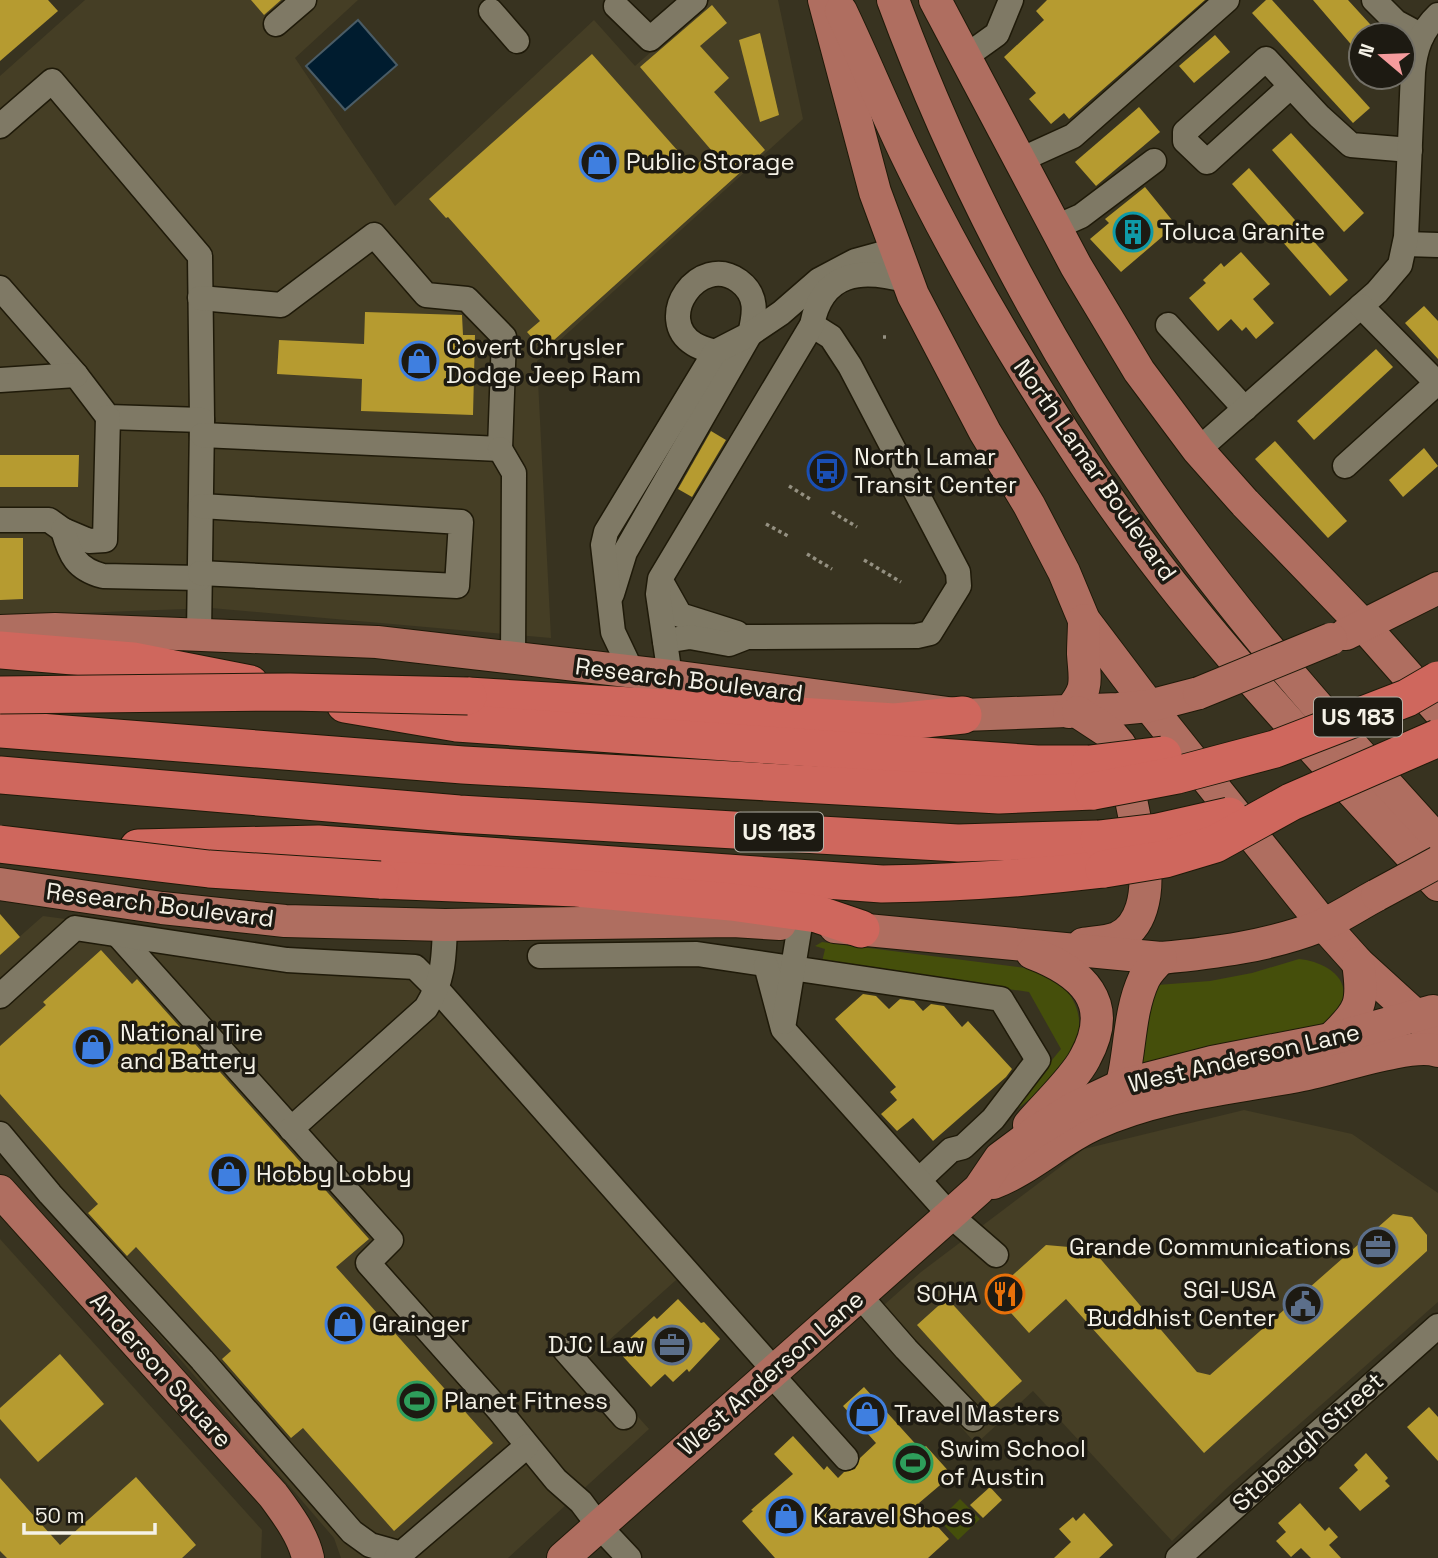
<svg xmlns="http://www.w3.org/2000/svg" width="1438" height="1558" font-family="'Space Grotesk',sans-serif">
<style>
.built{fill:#453e25}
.green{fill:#454f0b}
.water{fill:#001c2f;stroke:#4a5c66;stroke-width:2}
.building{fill:#b69b30}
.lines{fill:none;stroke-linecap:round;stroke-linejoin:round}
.minor-casing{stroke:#1f1a09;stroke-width:27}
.major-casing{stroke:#1f1a09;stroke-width:34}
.highway-casing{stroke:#1f1a09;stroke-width:39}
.path{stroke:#959182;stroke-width:3.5;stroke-dasharray:3.5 3.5;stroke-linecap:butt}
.minor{stroke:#7f7965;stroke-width:24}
.major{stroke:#af6e60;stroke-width:32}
.highway{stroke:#cf675d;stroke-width:37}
.major-bridge-casing{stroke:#1f1a09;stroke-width:34;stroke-linecap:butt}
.highway-bridge-casing{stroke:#1f1a09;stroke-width:39;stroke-linecap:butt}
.major-bridge{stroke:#af6e60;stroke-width:32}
.highway-bridge{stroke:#cf675d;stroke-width:37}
.labels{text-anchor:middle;stroke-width:7;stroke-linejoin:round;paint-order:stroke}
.shield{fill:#1d1a12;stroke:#b4b1a7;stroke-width:2}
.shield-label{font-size:23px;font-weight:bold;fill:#f5f2e7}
.poi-label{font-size:24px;fill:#f5f2e7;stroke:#1d1a12;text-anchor:start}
.street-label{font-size:24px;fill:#f5f2e7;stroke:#1d1a12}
</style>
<rect width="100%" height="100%" fill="#383320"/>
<!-- built -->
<g class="built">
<polygon points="85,0 358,0 295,58 395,206 594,20 635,66 710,0 778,0 803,119 537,361 551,638 211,608 0,616 0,76"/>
<polygon points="43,916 275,947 402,954 412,953 695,1263 587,1360 649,1429 508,1558 341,1558 334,1538 0,1150 0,954"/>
<polygon points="1244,1110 1352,1134 1438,1193 1438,1302 1228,1487 1172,1541 1033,1391 976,1444 866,1321 921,1272 1084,1149"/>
<polygon points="0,1239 262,1530 261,1558 0,1558"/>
</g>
<!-- green -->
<g class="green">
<path d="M822 942 1041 970 1070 987 1067 991C1103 1037 1051 1085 1014 1111L1012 1109 1061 1049 1029 992 822 962 825 949 815 946Z"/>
<path d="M1299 959C1320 961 1349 974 1343 1000 1341 1008 1335 1018 1332 1026L1202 1049 1136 1066 1157 985 1210 981 1252 973Z"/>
<polygon points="960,1499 980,1519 958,1540 939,1520"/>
</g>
<!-- water -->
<polygon class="water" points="358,20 397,65 345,110 306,66"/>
<!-- building -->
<g class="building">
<polygon points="0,0 48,0 58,11 0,61"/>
<polygon points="251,0 281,0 264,15"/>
<polygon points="1047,0 1205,0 1069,119 1064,113 1051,124 1029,99 1036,93 1004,57 1044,20 1036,11"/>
<polygon points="1266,0 1272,0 1370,108 1353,123 1252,13"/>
<polygon points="1313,0 1348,0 1380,35 1361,35 1361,56"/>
<polygon points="712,5 727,23 700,46 729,78 714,92 765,150 543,350 527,332 540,321 448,217 446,218 429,199 592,54 693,168 712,151 640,67"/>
<polygon points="760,33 779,115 760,122 739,40"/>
<polygon points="1215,35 1230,52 1194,83 1179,66"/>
<polygon points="1139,107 1160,132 1096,186 1075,162"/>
<polygon points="1291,133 1364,213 1344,232 1272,150"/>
<polygon points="1249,168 1348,280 1330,296 1232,184"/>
<polygon points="1145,187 1176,225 1121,272 1090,239 1109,223 1105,219"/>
<polygon points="1241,252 1270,284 1253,299 1274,323 1256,339 1246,327 1242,331 1231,319 1218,331 1189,298 1206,283 1203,280 1221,263 1224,267"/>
<polygon points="1424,306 1438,321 1438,359 1405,323"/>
<polygon points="365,312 462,315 463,335 475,335 473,415 361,411 362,379 277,374 279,340 364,344"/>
<polygon points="1376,349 1393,367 1314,440 1297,421"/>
<polygon points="711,431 726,440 692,497 678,489"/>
<polygon points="1275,441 1347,521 1328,538 1255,459"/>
<polygon points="1424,448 1438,466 1403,497 1389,480"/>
<polygon points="0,455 79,455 78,487 0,487"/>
<polygon points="0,538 23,538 23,599 0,600"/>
<polygon points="0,914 20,937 0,955"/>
<polygon points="101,950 132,984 137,979 369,1239 336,1267 493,1443 394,1531 303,1428 291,1438 222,1359 231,1351 136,1247 127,1256 88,1213 98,1204 0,1094 0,1046 46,1005 43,1002"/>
<polygon points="863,994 876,996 889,1009 900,999 914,1001 923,1011 931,1004 944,1006 962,1027 968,1021 1012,1069 1006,1077 933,1141 913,1118 897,1131 881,1114 897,1100 890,1092 896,1087 835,1019"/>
<polygon points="1393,1214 1412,1217 1427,1235 1427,1251 1204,1453 1066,1299 1029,1333 993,1293 1046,1245 1092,1249 1197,1372 1210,1375"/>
<polygon points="947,1298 1022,1381 992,1408 917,1325"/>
<polygon points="678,1299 701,1323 704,1322 720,1339 689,1372 687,1369 673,1382 665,1374 651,1387 617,1350 654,1316 657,1319"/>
<polygon points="60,1354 104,1404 38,1462 0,1419 0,1408"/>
<polygon points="864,1387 921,1450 926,1446 952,1475 919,1503 929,1513 927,1515 949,1539 928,1558 775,1558 742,1521 753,1511 751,1510 793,1474 774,1454 793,1436 824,1470 827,1466 838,1478 844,1472 855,1469 860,1458 876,1443 843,1406"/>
<polygon points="1429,1407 1438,1417 1438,1461 1407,1427"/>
<polygon points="1366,1453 1388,1478 1385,1481 1390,1486 1360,1511 1339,1488 1358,1470 1354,1465"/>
<polygon points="136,1477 196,1545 182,1558 7,1558 0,1551 0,1478 60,1545"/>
<polygon points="990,1487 1002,1500 983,1518 970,1505"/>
<polygon points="1300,1503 1325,1531 1329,1527 1338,1537 1329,1545 1341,1558 1311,1558 1301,1548 1291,1557 1276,1541 1286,1532 1278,1523"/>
<polygon points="1084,1513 1113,1545 1099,1558 1054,1558 1071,1542 1059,1529 1073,1517 1076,1521"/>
</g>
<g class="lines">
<defs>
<g id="minor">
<polyline points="1374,0 1396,22 1422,36"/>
<polyline points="616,6 650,39 695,0"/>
<polyline points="491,11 517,41"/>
<polyline points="276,24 304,0"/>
<polyline points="965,57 997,34 1011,0"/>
<polyline points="1291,86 1266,59 1185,132 1185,141 1207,162 1291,86 1319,116 1351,145 1410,150"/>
<polyline points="0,126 52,81 200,256 202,420 199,635"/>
<polyline points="1020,160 1073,136 1227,0"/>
<polyline points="1056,227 1081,216 1154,161"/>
<polyline points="1405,244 1438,245"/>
<polyline points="0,288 76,375 108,417 202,420"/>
<polyline points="200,298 281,305 374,235 426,295 467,299 504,337 500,449 202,435"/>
<polyline points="1168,325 1245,409"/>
<polyline points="0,380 76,375"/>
<polyline points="500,449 514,473 513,658"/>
<path d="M1198 450 1377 292 1400 265 1406 237 1413 72C1415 49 1421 31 1438 15"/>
<polyline points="1345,466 1437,383 1361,306"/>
<polyline points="0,520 49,520 63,530 89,541 105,540 108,417"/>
<path d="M63 530C70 555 76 569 103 576L200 578"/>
<polyline points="200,573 457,586 461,522 201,506"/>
<polyline points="662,583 680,615 737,633"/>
<path d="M612 594 625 552 750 334C755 313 758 295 739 281 699 252 653 319 694 344 700 348 708 350 715 352"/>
<polyline points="665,641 690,637 729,644 747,637 917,636 930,633 959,586 958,572 850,366 831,337 812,325"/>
<polyline points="632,672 613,632 603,545 606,532 715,352 750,334 781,313 819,280 855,261 895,250"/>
<path d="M670 676 658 594 660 579 812 325C822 271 862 268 907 281"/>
<polyline points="118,935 391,1240 368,1263 498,1409 556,1480 581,1502 599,1526 629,1558"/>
<polyline points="540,956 697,954 1001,999 1038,1060 993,1119 963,1147 951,1150 919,1180"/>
<polyline points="766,965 783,1029 950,1215 996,1255"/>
<polyline points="0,996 75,928 287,960 415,967 437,989 775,1371"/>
<polyline points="784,1022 800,925"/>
<path d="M291 1129 426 1008C444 979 444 958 445 925"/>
<polyline points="0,1134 50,1194 202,1360 352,1532 370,1545 402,1554"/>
<polyline points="859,1295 906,1349 973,1419"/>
<polyline points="565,1350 624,1417"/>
<polyline points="771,1374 846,1458"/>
<polyline points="396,1558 527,1446"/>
<polyline points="1178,1558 1438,1326"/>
</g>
<g id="major">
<polyline points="824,0 875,192 913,295 985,432 1029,505 1064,572 1084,620 1149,706 1323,924 1358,963 1438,1036"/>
<path d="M893 0C962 187 1059 369 1176 530 1256 640 1347 741 1438 841"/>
<polyline points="935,0 1076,266 1139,371 1198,450 1245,503 1364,626 1438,710"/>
<path d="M841 11C863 57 883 106 905 152 957 260 1018 363 1084 463 1185 616 1314 750 1438 885"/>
<polyline points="0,631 55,629 377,642 670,676 963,715 1118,709 1149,706 1199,693"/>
<polyline points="1346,634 1438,588"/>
<path d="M1069 712C1089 688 1085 683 1083 654 1083 643 1084 632 1084 620"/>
<path d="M1078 712 1110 733 1120 745 1145 869C1147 892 1143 927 1117 938 1107 942 1094 942 1083 944"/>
<polyline points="0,884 162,908 285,921 445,925 733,921 780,924"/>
<path d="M835 927 1161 958C1214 953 1270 946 1320 926 1339 918 1358 905 1377 895"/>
<path d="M1331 1039C1361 1011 1364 1003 1358 963"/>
<path d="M1116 1102C1132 1063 1126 1018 1144 979 1148 971 1155 964 1161 958"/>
<path d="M1029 1125C1044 1107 1075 1078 1085 1058 1116 1002 1082 972 1032 953"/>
<path d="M993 1183C1030 1169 1059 1140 1095 1124 1161 1094 1232 1089 1302 1075 1335 1069 1410 1042 1438 1051"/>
<path d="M0 1191 273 1495C287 1514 303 1535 308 1558"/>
<polyline points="563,1558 950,1215 979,1189 1000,1158 1035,1132 1074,1108 1123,1085 1212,1062 1331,1039 1433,1011"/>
</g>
<g id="highway">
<polyline points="0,650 133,661 250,684"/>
<polyline points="468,696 895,722 963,715"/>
<polyline points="345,704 457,723 1037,764 1090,764"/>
<polyline points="0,729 463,765 999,795 1093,791"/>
<polyline points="0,775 459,814 958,843 1099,839"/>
<path d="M138 848 318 844 882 884C957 883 1030 878 1104 869"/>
<polyline points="380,880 576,888 731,902 817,914 861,929"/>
</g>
</defs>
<!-- minor casing -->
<use href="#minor" class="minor-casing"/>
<!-- major casing -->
<use href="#major" class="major-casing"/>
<!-- highway casing -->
<use href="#highway" class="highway-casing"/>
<!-- path -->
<g class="path">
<polyline points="883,337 886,337"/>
<polyline points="789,486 810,499"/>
<polyline points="832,512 857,527"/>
<polyline points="766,524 788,536"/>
<polyline points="807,554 832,569"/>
<polyline points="864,560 901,582"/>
</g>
<!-- minor -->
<use href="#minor" class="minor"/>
<!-- major -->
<use href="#major" class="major"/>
<!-- highway -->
<use href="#highway" class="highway"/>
<defs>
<g id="major-bridge">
<polyline points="1199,693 1331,639"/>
<polyline points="1377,895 1438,862"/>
</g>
<g id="highway-bridge">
<polyline points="0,695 290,692 468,696"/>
<polyline points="1090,764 1163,755"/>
<polyline points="1093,791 1177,775 1275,749 1407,698 1438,680"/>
<polyline points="1099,839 1158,832 1229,816"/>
<polyline points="0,844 209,869 380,880"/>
<polyline points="1104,869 1165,859 1215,844 1291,802 1438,738"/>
</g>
</defs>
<!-- major-bridge casing -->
<use href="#major-bridge" class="major-bridge-casing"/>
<!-- highway-bridge casing -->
<use href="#highway-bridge" class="highway-bridge-casing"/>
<!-- major-bridge -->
<use href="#major-bridge" class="major-bridge"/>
<!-- highway-bridge -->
<use href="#highway-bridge" class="highway-bridge"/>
</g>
<!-- icons -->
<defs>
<symbol id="shop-ring" viewBox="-11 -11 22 22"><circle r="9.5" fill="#1d1a12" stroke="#3f7fe0" stroke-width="1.5"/><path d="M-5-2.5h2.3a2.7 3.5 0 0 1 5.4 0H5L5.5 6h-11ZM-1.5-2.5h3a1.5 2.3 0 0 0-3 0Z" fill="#3f7fe0"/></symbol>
<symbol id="building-ring" viewBox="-11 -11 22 22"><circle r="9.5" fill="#1d1a12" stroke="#0f9aa8" stroke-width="1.5"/><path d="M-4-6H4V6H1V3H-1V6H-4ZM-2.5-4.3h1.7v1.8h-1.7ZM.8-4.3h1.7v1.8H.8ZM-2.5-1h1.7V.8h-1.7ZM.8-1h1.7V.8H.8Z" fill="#0f9aa8"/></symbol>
<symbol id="bus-ring" viewBox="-11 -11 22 22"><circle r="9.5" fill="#1d1a12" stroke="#1a4fb4" stroke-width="1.5"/><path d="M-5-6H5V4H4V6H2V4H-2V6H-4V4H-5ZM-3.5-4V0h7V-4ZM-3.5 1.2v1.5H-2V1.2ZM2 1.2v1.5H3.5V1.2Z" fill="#1a4fb4"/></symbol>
<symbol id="office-ring" viewBox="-11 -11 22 22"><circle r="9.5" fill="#1d1a12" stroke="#5c6f8a" stroke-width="1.5"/><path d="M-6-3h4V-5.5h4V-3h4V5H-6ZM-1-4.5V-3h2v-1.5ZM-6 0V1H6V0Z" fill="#5c6f8a"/></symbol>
<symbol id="restaurant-ring" viewBox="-11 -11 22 22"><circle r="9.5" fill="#1d1a12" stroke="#e8710a" stroke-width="1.5"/><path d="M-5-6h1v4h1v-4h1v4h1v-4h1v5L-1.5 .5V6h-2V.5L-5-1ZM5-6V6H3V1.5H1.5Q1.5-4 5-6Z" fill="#e8710a"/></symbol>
<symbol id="civic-ring" viewBox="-11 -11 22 22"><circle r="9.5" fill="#1d1a12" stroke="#5c6f8a" stroke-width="1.5"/><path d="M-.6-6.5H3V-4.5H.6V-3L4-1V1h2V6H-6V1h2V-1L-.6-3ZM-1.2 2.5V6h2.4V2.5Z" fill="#5c6f8a"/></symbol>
<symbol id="stadium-ring" viewBox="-11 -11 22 22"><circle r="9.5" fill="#1d1a12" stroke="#2e9e5b" stroke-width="1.5"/><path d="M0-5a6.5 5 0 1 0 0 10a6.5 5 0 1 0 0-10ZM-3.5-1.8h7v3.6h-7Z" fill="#2e9e5b"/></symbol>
</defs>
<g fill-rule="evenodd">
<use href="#shop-ring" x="577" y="140" width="44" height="44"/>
<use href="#building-ring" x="1111" y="210" width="44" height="44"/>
<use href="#shop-ring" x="397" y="339" width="44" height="44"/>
<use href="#bus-ring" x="805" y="449" width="44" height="44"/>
<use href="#shop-ring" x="71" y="1025" width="44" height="44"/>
<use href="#shop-ring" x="207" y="1152" width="44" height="44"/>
<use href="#office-ring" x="1356" y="1225" width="44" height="44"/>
<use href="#restaurant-ring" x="983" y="1272" width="44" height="44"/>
<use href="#civic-ring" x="1281" y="1282" width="44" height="44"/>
<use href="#shop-ring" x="323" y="1302" width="44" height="44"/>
<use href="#office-ring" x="650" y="1323" width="44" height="44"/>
<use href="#stadium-ring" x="395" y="1379" width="44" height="44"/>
<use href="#shop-ring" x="845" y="1392" width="44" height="44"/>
<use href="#stadium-ring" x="891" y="1441" width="44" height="44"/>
<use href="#shop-ring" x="764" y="1494" width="44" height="44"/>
</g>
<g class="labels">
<!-- shield labels -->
<g class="shield">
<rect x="1314" y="697.5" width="88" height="39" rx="5"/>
<rect x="735" y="812.5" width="88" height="39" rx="5"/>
</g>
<g class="shield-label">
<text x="1358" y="725">US 183</text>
<text x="779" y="840">US 183</text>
</g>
<!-- poi labels -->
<g class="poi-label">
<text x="626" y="170">Public Storage</text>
<text x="1160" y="240">Toluca Granite</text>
<text x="446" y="355">Covert Chrysler<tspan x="446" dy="28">Dodge Jeep Ram</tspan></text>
<text x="854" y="465">North Lamar<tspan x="854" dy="28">Transit Center</tspan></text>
<text x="120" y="1041">National Tire<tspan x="120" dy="28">and Battery</tspan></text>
<text x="256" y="1182">Hobby Lobby</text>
<text x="1351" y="1255" text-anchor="end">Grande Communications</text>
<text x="1276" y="1298" text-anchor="end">SGI-USA<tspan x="1276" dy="28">Buddhist Center</tspan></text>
<text x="978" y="1302" text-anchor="end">SOHA</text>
<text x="372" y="1332">Grainger</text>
<text x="645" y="1353" text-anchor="end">DJC Law</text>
<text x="444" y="1409">Planet Fitness</text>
<text x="894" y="1422">Travel Masters</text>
<text x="940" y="1457">Swim School<tspan x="940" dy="28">of Austin</tspan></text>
<text x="813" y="1524">Karavel Shoes</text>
</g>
<!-- street labels -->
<g class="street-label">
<text transform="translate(1095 470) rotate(55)" y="8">North Lamar Boulevard</text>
<text transform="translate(689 680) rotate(7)" y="8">Research Boulevard</text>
<text transform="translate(160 905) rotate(7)" y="8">Research Boulevard</text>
<text transform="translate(1244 1058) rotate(-13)" y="8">West Anderson Lane</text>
<text transform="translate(161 1370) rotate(48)" y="8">Anderson Square</text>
<text transform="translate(771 1373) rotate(-41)" y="8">West Anderson Lane</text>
<text transform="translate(1308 1442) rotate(-42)" y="8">Stobaugh Street</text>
</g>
</g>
<!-- north arrow -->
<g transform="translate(1382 56) rotate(289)"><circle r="33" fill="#1d1a12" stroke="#737067" stroke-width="2"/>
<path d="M0-5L12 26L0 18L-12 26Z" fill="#f59b9d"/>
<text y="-10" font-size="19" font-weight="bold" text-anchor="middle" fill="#f5f2e7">N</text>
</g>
<!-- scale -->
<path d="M24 1523v10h131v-10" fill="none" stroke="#f5f2e7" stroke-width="3.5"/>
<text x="35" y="1523" font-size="21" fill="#f5f2e7" stroke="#1d1a12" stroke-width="5" paint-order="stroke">50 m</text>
</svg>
